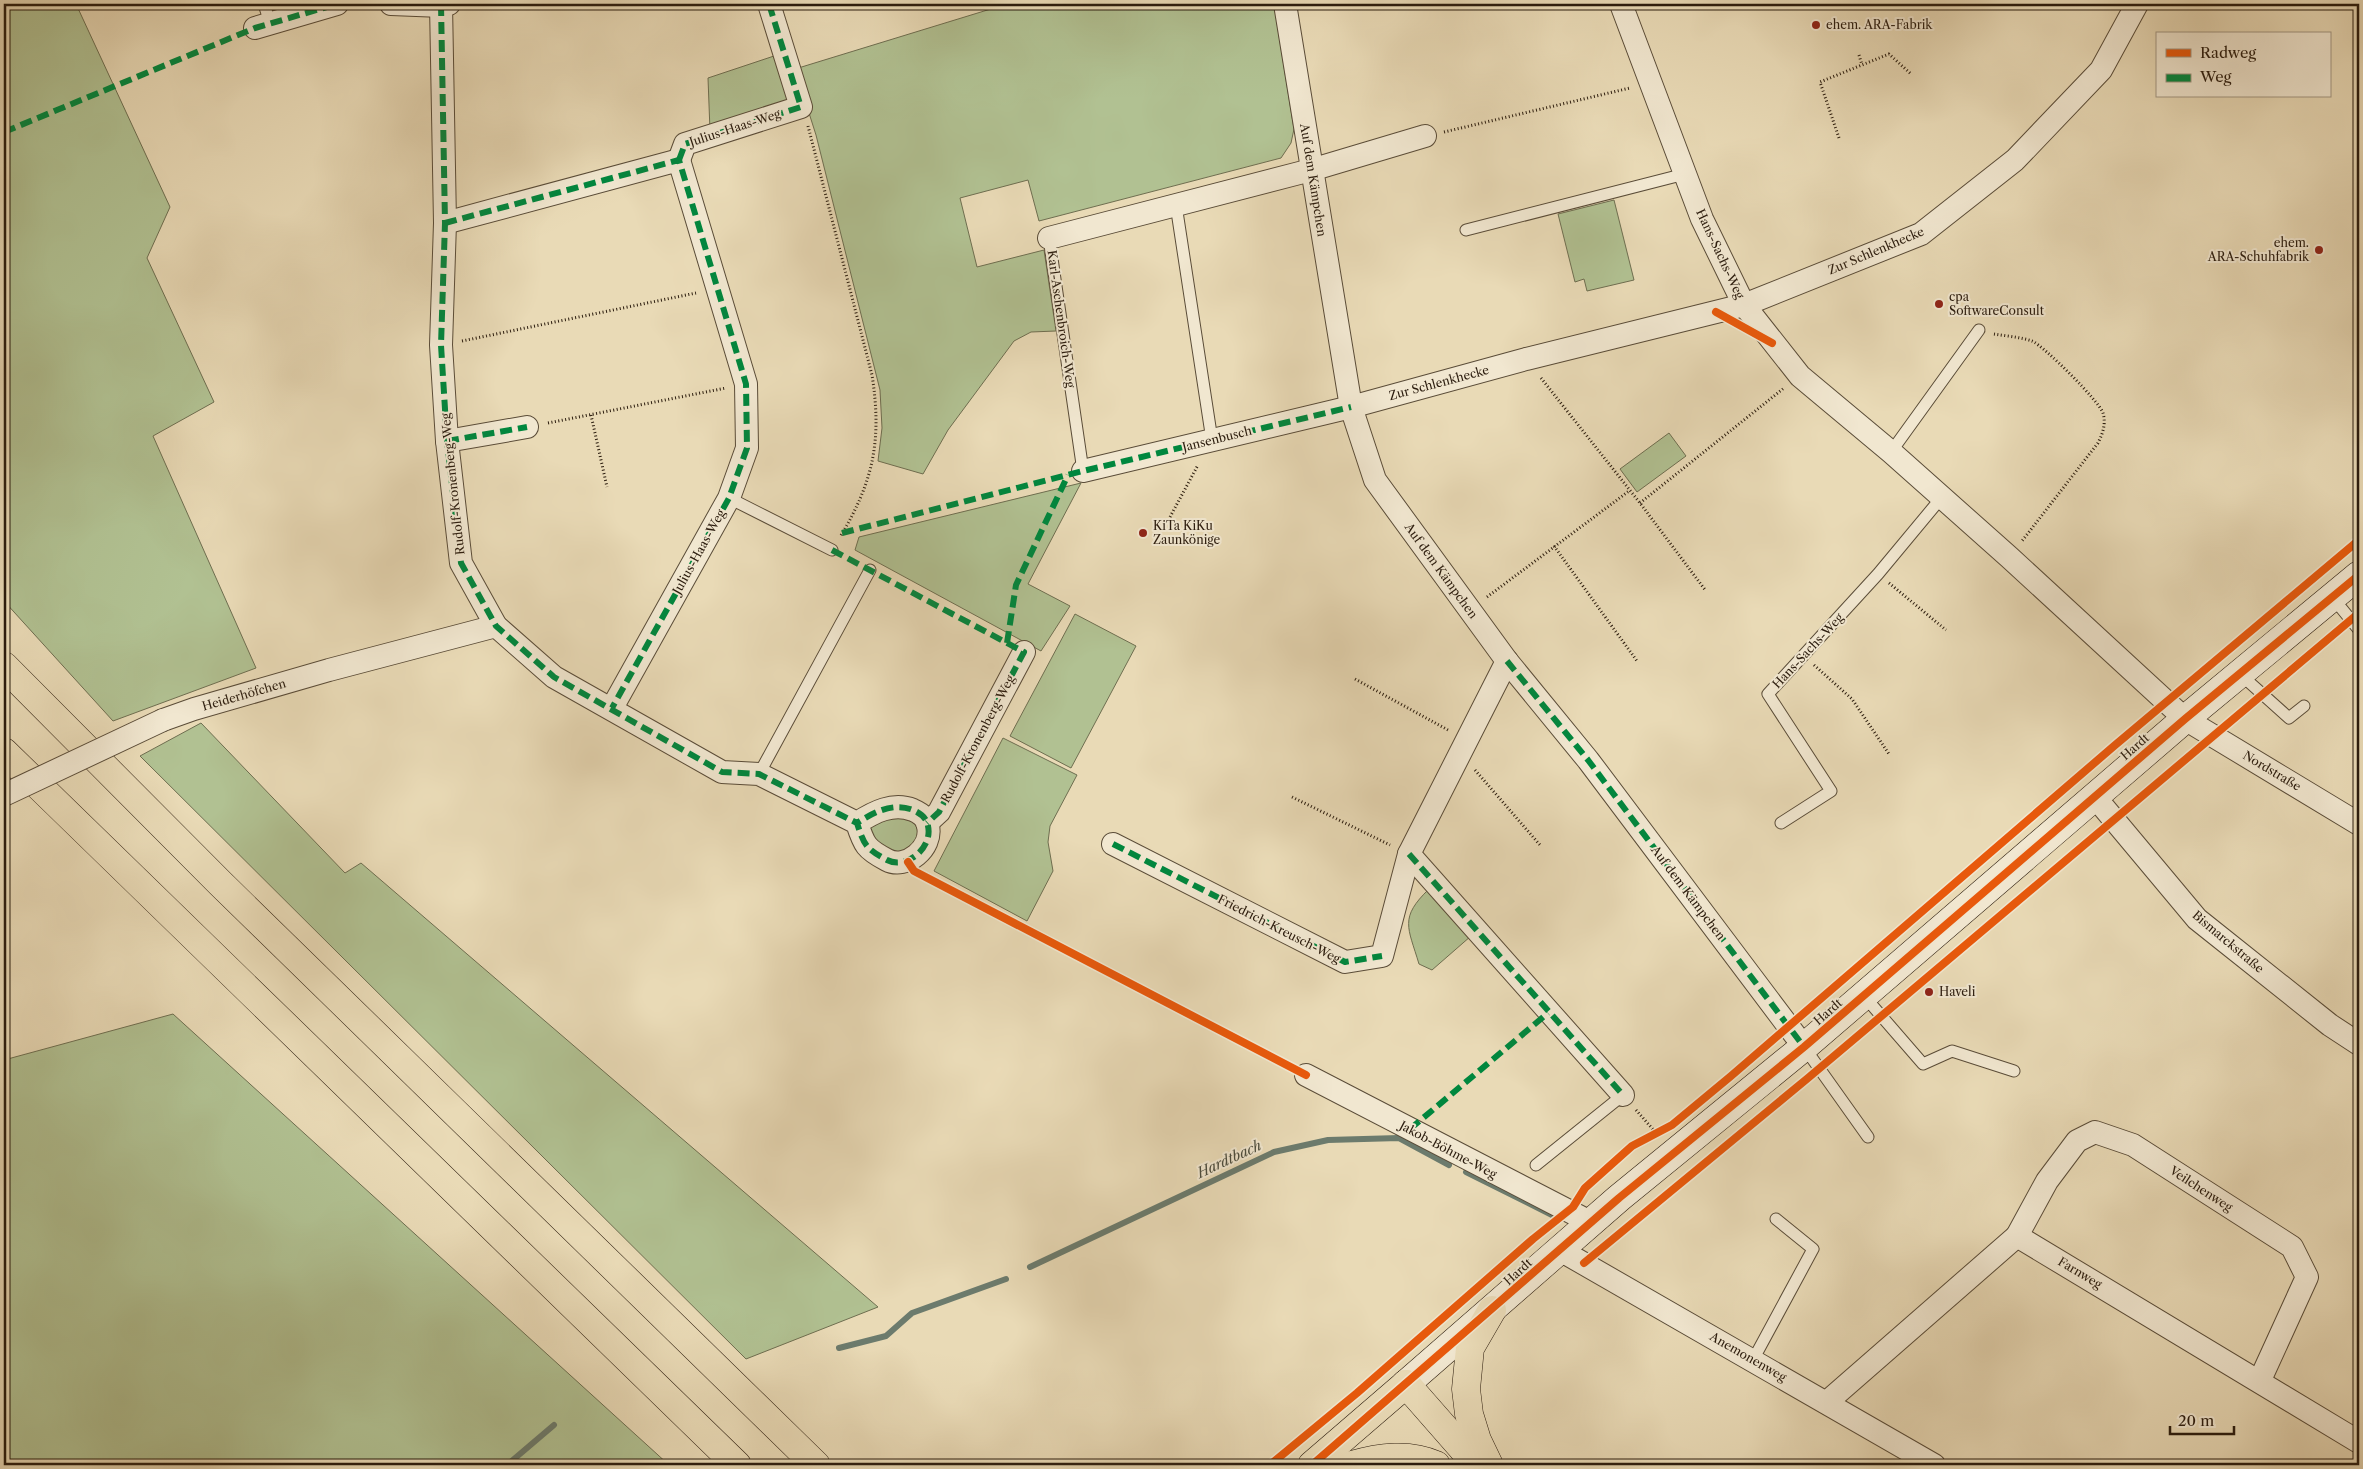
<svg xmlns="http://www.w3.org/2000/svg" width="2363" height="1469" font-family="'Libre Caslon Text',serif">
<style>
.green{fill:#b1c192;stroke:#6e6e50}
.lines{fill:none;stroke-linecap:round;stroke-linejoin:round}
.stream{stroke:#6c7b6d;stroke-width:6}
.service-casing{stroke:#5a4c38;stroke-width:13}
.minor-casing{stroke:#5a4c38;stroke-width:24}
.secondary-casing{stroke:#2b1c0e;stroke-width:29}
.primary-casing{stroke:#2b1c0e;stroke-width:29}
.motorway-casing{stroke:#2b1c0e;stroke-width:29}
.path{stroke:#2b1c0e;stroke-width:3;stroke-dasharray:1 2.5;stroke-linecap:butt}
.service{stroke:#f1e7d0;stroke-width:11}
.minor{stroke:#f1e7d0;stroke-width:22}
.secondary{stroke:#f1e7d0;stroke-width:28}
.primary{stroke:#e9dab6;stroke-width:28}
.motorway{stroke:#e9dab6;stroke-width:28}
.minor-bridge-casing{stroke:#5a4c38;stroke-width:24;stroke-linecap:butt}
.minor-bridge{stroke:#f1e7d0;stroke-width:22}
.quiet{stroke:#00873e;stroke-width:6;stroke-dasharray:12 6;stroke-linecap:butt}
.cycleway-casing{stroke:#f1e7d0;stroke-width:11}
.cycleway{stroke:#e8590c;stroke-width:8}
.poi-dot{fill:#8f2418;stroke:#f1e7d0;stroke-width:2}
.labels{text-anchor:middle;stroke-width:4;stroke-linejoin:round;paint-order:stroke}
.poi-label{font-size:12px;fill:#2b1c0e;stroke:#f1e7d0;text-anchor:start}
.street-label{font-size:12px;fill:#2b1c0e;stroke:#f1e7d0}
.water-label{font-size:14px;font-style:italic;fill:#4b4c3d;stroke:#f1e7d0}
</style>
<rect width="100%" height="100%" fill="#e9dab6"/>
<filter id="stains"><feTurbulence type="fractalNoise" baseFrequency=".004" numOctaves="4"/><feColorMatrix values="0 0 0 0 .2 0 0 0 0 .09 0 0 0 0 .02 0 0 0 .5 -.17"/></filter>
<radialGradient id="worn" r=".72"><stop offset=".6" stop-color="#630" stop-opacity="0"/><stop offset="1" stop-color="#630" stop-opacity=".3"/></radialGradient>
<!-- green -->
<g class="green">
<polygon points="4,4 76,4 170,207 147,258 214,402 153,436 256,668 113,721 4,601"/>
<polygon points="1007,4 1274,4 1294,129 1291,143 1281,158 1039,221 1028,180 960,198 977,267 1044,250 1056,331 1031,332 1014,341 948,430 923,474 878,461 882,428 880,390 816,135 795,69"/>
<polygon points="780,54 795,103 710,131 708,78"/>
<polygon points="1614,200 1634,280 1587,291 1584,279 1575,282 1558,214"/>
<polygon points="1669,433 1686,456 1637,492 1620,469"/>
<polygon points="1081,483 1028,584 1070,606 1041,651 855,550 859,537"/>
<polygon points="1075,614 1136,646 1071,768 1010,736"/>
<polygon points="201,723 345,873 361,863 878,1307 746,1359 140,756"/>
<polygon points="1003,738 1077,775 1050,826 1048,842 1053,871 1027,921 934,871"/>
<polygon points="897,814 917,820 922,836 903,855 870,842 870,823"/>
<path d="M1429 889 1471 936 1432 970 1419 964C1408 927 1399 918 1429 889Z"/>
<polygon points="173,1014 669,1465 4,1465 4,1060"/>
</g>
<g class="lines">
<!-- stream -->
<g class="stream">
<polyline points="1466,1172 1554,1216"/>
<polyline points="1030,1267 1274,1152 1328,1140 1399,1138 1449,1165"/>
<polyline points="839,1348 886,1336 912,1313 1006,1279"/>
<polyline points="507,1465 554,1425"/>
</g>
<defs>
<g id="service">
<polyline points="264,4 270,23"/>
<polyline points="1176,205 1212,440"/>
<polyline points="1466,230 1685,174"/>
<polyline points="1049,238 1083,471"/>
<polyline points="1891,452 1979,330"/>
<polyline points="729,498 832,550"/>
<polyline points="2333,598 2359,630"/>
<polyline points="2240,674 2289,718 2304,706"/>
<polyline points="759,774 870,570"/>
<polyline points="1781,823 1831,791 1768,694 1878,574 1942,497"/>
<polyline points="1864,996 1923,1064 1952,1051 2014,1071"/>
<polyline points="1804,1047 1868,1137"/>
<polyline points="1536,1165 1623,1095"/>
<polyline points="1753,1360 1813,1249 1776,1219"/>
</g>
<g id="minor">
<polyline points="391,4 442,6 449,4"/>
<path d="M441 4 445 223 441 345 447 441 461 563 496 626 554 677 722 772 759 774 857 823C864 845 866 849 887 860 906 870 933 848 928 826 927 818 920 813 913 810 893 802 874 812 857 823"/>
<polyline points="1285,4 1351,407 1375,480 1507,661 1588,760 1804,1047"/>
<polyline points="1621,4 1702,219 1744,305 1800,376 1891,452 2009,557 2185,719 2359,824"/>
<polyline points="255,28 337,4"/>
<polyline points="679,160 685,144 801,107 769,4"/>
<polyline points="445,223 679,160 746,384 747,448 729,498 612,708"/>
<polyline points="1049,238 1311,170 1425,136"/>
<polyline points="447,441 527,427"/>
<polyline points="1083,471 1351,407 1526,359 1744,305 1921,234 2015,160 2101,70 2137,4"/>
<polyline points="163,720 194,709 329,670 496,626"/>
<polyline points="2095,797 2197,919 2330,1025 2359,1044"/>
<polyline points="927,823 939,812 1024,652"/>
<polyline points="1113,844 1345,962 1382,956 1409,854 1507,661"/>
<polyline points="1409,854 1623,1095"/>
<polyline points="1306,1075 1592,1223"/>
<polyline points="2017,1236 2047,1181 2077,1141 2095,1132 2133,1145 2292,1247 2307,1277 2260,1380"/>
<polyline points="1560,1250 1934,1465"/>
<polyline points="1827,1402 2017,1236 2359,1442"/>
</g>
<polyline id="secondary" points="1406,1384 1619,1198 1804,1047 2185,719 2359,575"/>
<polyline id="primary" points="1312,1465 1406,1384"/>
<g id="motorway">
<polyline points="4,666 220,883 816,1465"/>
<polyline points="4,752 737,1465"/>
<polyline points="1406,1384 1477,1465"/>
<path d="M1352 1465C1380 1457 1409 1453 1436 1465"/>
<polyline points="1489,1465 1477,1440 1469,1414 1466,1389 1470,1348 1492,1310"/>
</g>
</defs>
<!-- service casing -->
<use href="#service" class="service-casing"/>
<!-- minor casing -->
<use href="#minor" class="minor-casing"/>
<!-- secondary casing -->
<use href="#secondary" class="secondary-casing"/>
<!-- primary casing -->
<use href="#primary" class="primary-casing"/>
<!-- motorway casing -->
<use href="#motorway" class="motorway-casing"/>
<!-- path -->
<g class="path">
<polyline points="866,4 868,9"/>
<polyline points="1859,55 1862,65"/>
<path d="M808 126 872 375C882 439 874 481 840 537"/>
<polyline points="1444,132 1630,88"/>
<polyline points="1839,138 1820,82 1889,54 1911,74"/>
<path d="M1994 334C2006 336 2020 337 2032 341 2044 346 2099 401 2103 413 2106 424 2103 433 2098 443L2022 541"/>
<polyline points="462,341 696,293"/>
<polyline points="1541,378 1640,503 1706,591"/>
<polyline points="591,415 607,487"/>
<polyline points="548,423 726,388"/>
<polyline points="1640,503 1784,388"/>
<polyline points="1170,517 1198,465"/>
<polyline points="1554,546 1637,661"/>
<polyline points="1889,583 1946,630"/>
<polyline points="1487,597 1629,491"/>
<polyline points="1814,665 1852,699 1889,754"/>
<polyline points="1355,679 1448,730"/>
<polyline points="1475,770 1540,845"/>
<polyline points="1292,797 1390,845"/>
<polyline points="1636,1110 1658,1135"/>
</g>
<!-- service -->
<use href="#service" class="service"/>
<!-- minor -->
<use href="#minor" class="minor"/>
<!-- secondary -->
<use href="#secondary" class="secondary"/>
<!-- primary -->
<use href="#primary" class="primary"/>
<!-- motorway -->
<use href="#motorway" class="motorway"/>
<defs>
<polyline id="minor-bridge" points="4,795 163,720"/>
</defs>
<!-- minor-bridge casing -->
<use href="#minor-bridge" class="minor-bridge-casing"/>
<!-- minor-bridge -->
<use href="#minor-bridge" class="minor-bridge"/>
<!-- quiet -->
<g class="quiet">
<polyline points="391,4 442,6 449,4"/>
<path d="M441 4 445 223 441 345 447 441 461 563 496 626 554 677 722 772 759 774 857 823C864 845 866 849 887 860 906 870 933 848 928 826 927 818 920 813 913 810 893 802 874 812 857 823"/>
<polyline points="4,132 255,28 337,4"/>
<polyline points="679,160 685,144 801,107 769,4"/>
<polyline points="445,223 679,160 746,384 747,448 729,498 612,708"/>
<polyline points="447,441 527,427"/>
<polyline points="842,533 1083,471 1351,407"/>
<polyline points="832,550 1024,652 939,812 927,823"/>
<polyline points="1007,643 1016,585 1068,475"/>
<polyline points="1507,661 1588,760 1804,1047"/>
<polyline points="1113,844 1345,962 1382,956"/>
<polyline points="1409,854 1623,1095"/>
<polyline points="1410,1129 1548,1013"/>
</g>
<defs>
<g id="cycleway">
<polyline points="1716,312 1772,343"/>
<polyline points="908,862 914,871 1306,1075"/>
<polyline points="1584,1263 1808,1078 2359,613"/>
<polyline points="1270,1465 1357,1393 1533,1239 1573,1207 1585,1188 1632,1146 1672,1125 1731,1076 2114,746 2359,540"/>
<polyline points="1312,1465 1619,1198 1804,1047 2185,719 2359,575"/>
</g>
</defs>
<!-- cycleway casing -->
<use href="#cycleway" class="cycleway-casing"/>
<!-- cycleway -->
<use href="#cycleway" class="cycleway"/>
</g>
<!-- markers -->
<g class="poi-dot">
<circle cx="1816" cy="25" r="5"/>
<circle cx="2319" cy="250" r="5"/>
<circle cx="1939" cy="304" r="5"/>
<circle cx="1143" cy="533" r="5"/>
<circle cx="1929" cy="992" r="5"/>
</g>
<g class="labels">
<!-- poi labels -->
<g class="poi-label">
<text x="1826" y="29">ehem. ARA-Fabrik</text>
<text x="2309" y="247" text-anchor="end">ehem.<tspan x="2309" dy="14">ARA-Schuhfabrik</tspan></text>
<text x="1949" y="301">cpa<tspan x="1949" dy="14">SoftwareConsult</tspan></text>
<text x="1153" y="530">KiTa KiKu<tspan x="1153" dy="14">Zaunkönige</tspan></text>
<text x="1939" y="996">Haveli</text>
</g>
<!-- street labels -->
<g class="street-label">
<text transform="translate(735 128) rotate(-18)" y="4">Julius-Haas-Weg</text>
<text transform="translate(1313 180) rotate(81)" y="4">Auf dem Kämpchen</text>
<text transform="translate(1876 251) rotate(-23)" y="4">Zur Schlenkhecke</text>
<text transform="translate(1720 254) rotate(65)" y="4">Hans-Sachs-Weg</text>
<text transform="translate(1061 319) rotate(82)" y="4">Karl-Aschenbroich-Weg</text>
<text transform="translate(1439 383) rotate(-15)" y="4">Zur Schlenkhecke</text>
<text transform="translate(1217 439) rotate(-14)" y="4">Jansenbusch</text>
<text transform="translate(453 484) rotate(-96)" y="4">Rudolf-Kronenberg-Weg</text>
<text transform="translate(699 552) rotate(-61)" y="4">Julius-Haas-Weg</text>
<text transform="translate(1441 571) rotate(54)" y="4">Auf dem Kämpchen</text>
<text transform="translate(1808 651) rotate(-47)" y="4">Hans-Sachs-Weg</text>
<text transform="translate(244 695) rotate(-16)" y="4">Heiderhöfchen</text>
<text transform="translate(978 739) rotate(-62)" y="4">Rudolf-Kronenberg-Weg</text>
<text transform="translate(2135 747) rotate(-41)" y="4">Hardt</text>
<text transform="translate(2272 771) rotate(31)" y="4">Nordstraße</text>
<text transform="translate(1688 893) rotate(53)" y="4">Auf dem Kämpchen</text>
<text transform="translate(1279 929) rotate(27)" y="4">Friedrich-Kreusch-Weg</text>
<text transform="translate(2228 942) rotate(40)" y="4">Bismarckstraße</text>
<text transform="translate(1828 1012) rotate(-41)" y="4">Hardt</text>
<text transform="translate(1448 1150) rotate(28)" y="4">Jakob-Böhme-Weg</text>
<text transform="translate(2201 1189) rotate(33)" y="4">Veilchenweg</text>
<text transform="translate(1518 1272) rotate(-42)" y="4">Hardt</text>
<text transform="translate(2080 1273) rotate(31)" y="4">Farnweg</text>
<text transform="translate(1748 1357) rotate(30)" y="4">Anemonenweg</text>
</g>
<!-- water labels -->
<g class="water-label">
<text transform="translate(1229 1159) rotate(-25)" y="5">Hardtbach</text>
</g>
</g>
<!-- margin -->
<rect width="2363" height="1469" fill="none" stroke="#e9dab6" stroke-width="20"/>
<rect x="5" y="5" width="2353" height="1459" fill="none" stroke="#2b1c0e" stroke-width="2.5"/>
<rect x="10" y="10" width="2343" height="1449" fill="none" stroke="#2b1c0e"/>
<!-- legend -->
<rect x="2156" y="32" width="175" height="65" fill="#f1e7d0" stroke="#a29682"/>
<rect x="2166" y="49" width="25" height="8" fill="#e8590c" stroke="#a29682"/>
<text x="2200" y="58" font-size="15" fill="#2b1c0e">Radweg</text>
<rect x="2166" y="74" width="25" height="8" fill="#00873e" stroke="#a29682"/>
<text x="2200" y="82" font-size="15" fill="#2b1c0e">Weg</text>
<!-- scale -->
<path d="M2170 1426v8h64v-8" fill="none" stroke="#2b1c0e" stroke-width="2.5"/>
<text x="2178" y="1426" font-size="15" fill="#2b1c0e" stroke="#f1e7d0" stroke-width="4" paint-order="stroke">20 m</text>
<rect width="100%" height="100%" filter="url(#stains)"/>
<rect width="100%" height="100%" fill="url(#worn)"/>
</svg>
